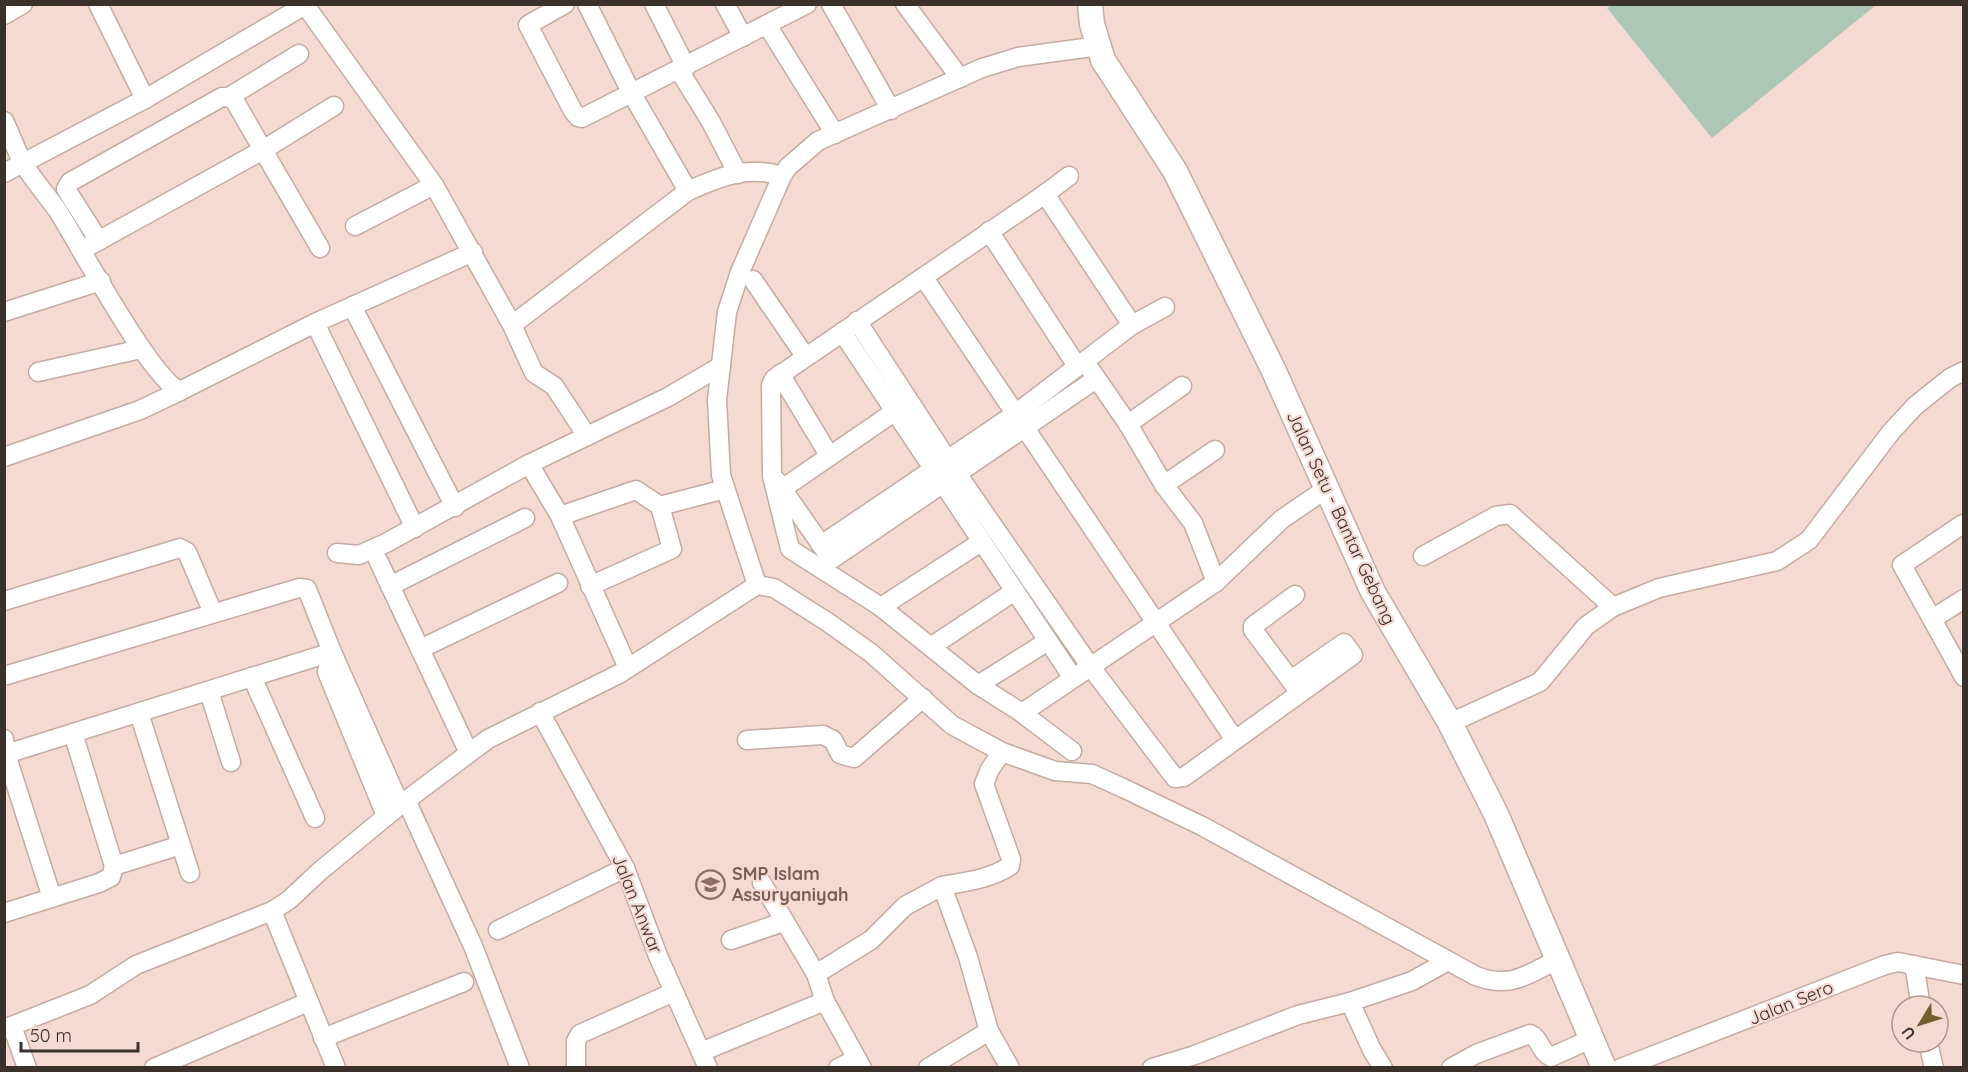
<svg xmlns="http://www.w3.org/2000/svg" width="1968" height="1072" font-family="Quicksand,sans-serif">
<style>
.green{fill:#acc7b8}
.lines{fill:none;stroke-linecap:round;stroke-linejoin:round}
.minor-casing{stroke:#c4aba2;stroke-width:21}
.secondary-casing{stroke:#c4aba2;stroke-width:27}
.minor{stroke:#fff;stroke-width:18}
.secondary{stroke:#fff;stroke-width:24}
.labels{text-anchor:middle;stroke-width:4.5;stroke-linejoin:round;paint-order:stroke}
.street-label{font-size:18px;fill:#3a302c;stroke:#f5dad1}
.education-label{font-size:18px;font-weight:bold;fill:#785e54;stroke:#f5dad1;text-anchor:start}
</style>
<rect width="100%" height="100%" fill="#f5dad1"/>
<!-- green -->
<polygon class="green" points="1611,5 1611,4 1876,5 1712,138 1607,8"/>
<g class="lines">
<defs>
<g id="minor">
<polyline points="98,4 145,99"/>
<polyline points="565,4 528,25 573,111 578,117 582,118 807,4"/>
<polyline points="587,4 632,94 688,191"/>
<polyline points="654,4 686,67"/>
<polyline points="725,4 743,37"/>
<polyline points="831,4 891,110"/>
<polyline points="905,4 960,78"/>
<polyline points="4,15 23,4"/>
<polyline points="767,25 835,134"/>
<polyline points="679,70 711,122 738,174"/>
<polyline points="229,97 299,54"/>
<path d="M4 121C11 135 16 150 23 163 33 180 47 195 58 211 80 246 151 379 180 391L315 323 473 252"/>
<polyline points="4,173 145,99 305,5 434,185 512,325 534,373 554,386 587,436"/>
<polyline points="1045,194 1069,176"/>
<polyline points="355,226 434,185"/>
<polyline points="989,231 1077,366"/>
<polyline points="99,241 66,189 70,182 222,97 233,98 263,150 334,106"/>
<polyline points="89,246 263,150 320,248"/>
<polyline points="924,278 1235,740"/>
<polyline points="753,280 805,356"/>
<polyline points="352,306 455,507"/>
<polyline points="4,312 101,281"/>
<polyline points="857,321 947,459 1090,666 1175,778 1184,777 1353,655 1344,643 1291,680"/>
<polyline points="315,323 415,528"/>
<path d="M512 325 688 191C719 177 748 165 782 176"/>
<polyline points="1132,325 1165,307"/>
<polyline points="842,332 1073,678"/>
<polyline points="1090,369 1128,424 1164,485 1193,523 1216,582"/>
<polyline points="38,372 141,349"/>
<polyline points="780,374 829,455"/>
<polyline points="1128,424 1182,386"/>
<polyline points="4,457 140,410 180,391"/>
<polyline points="529,464 560,516 628,668"/>
<polyline points="776,480 827,553"/>
<polyline points="1164,485 1215,450"/>
<polyline points="782,489 894,412"/>
<polyline points="660,506 725,489"/>
<polyline points="560,516 636,490 660,506 672,549 590,586"/>
<polyline points="1963,524 1902,565 1964,677"/>
<polyline points="821,545 1015,414 1132,325 1045,194 774,379 771,385 772,476 790,549 881,607 978,685 1022,713 1072,751"/>
<polyline points="337,553 359,555 386,543 529,464 668,397 721,366"/>
<polyline points="1423,556 1496,516 1510,514 1613,607"/>
<polyline points="832,559 1096,379"/>
<polyline points="378,560 469,753"/>
<polyline points="757,585 721,475 717,400 727,312 740,272 782,176 788,167 818,141 982,68 1018,57 1099,46"/>
<polyline points="390,586 525,518"/>
<polyline points="1295,595 1253,626 1253,630 1298,690"/>
<polyline points="4,601 180,548 187,552 213,613"/>
<polyline points="881,607 981,542"/>
<polyline points="1932,619 1964,599"/>
<polyline points="932,646 1015,591"/>
<polyline points="420,649 558,583"/>
<polyline points="4,676 299,588 307,589 332,652 6,754"/>
<polyline points="252,677 315,818"/>
<polyline points="978,685 1048,641"/>
<polyline points="209,691 231,762"/>
<polyline points="540,712 625,868 658,956 708,1068"/>
<polyline points="139,713 190,873"/>
<polyline points="1022,713 1216,582 1282,519 1326,489"/>
<polyline points="1450,723 1540,682 1586,626 1613,607 1659,588 1777,561 1809,540 1891,432 1915,406 1950,378 1964,371"/>
<polyline points="4,739 6,754 52,898"/>
<polyline points="747,740 823,735 833,740 840,754 854,758 923,698"/>
<polyline points="406,800 473,946 520,1068"/>
<polyline points="386,816 327,672 332,652 400,805"/>
<polyline points="114,866 181,845"/>
<polyline points="762,883 816,974"/>
<polyline points="272,911 336,1068"/>
<polyline points="4,913 99,883 111,877 114,866 73,733"/>
<polyline points="498,930 625,868"/>
<polyline points="731,940 783,922"/>
<polyline points="1914,965 1921,1006"/>
<polyline points="1350,1002 1372,1050 1383,1068"/>
<polyline points="12,1026 27,1068"/>
<path d="M4 1029 90 995 136 965 272 911 289 900 320 871 400 805 488 739 619 674 757 585 774 588 826 621 871 653 952 725 1002 752 1055 771 1092 774 1123 788 1202 826 1476 976C1511 989 1526 975 1557 960"/>
<path d="M989 1031 968 957 942 886C965 882 990 879 1010 866L1011 859 984 784 990 769 1002 752"/>
<polyline points="323,1038 464,982"/>
<polyline points="1928,1042 1934,1068"/>
<polyline points="701,1052 825,1001"/>
<polyline points="154,1068 308,1002"/>
<polyline points="576,1068 576,1041 580,1034 674,992"/>
<polyline points="838,1068 857,1059"/>
<polyline points="862,1068 825,1001 816,974 871,940 905,906 942,886"/>
<polyline points="928,1068 989,1031 1010,1068"/>
<polyline points="1152,1068 1195,1055 1298,1015 1350,1002 1412,981 1448,961"/>
<path d="M1451 1068 1476 1054 1530 1034C1540 1038 1540 1052 1551 1057L1591 1039"/>
<polyline points="1621,1068 1885,965 1898,962 1964,975"/>
</g>
<polyline id="secondary" points="1090,4 1092,24 1103,60 1175,171 1273,369 1373,592 1450,723 1496,814 1604,1068"/>
</defs>
<!-- minor casing -->
<use href="#minor" class="minor-casing"/>
<!-- secondary casing -->
<use href="#secondary" class="secondary-casing"/>
<!-- minor -->
<use href="#minor" class="minor"/>
<!-- secondary -->
<use href="#secondary" class="secondary"/>
</g>
<!-- icons -->
<defs>
<symbol id="school-ring" viewBox="-11 -11 22 22"><circle r="9.5" fill="#f5dad1" stroke="#8d6e63" stroke-width="1.5"/><path d="M0-5L7-2L0 1L-7-2ZM-4 1L0 2.5L4 1V4Q0 6-4 4Z" fill="#8d6e63"/></symbol>
</defs>
<g fill-rule="evenodd">
<use href="#school-ring" x="694" y="868" width="33" height="33"/>
</g>
<g class="labels">
<!-- street labels -->
<g class="street-label">
<text transform="translate(1341 518) rotate(65)" y="6">Jalan Setu - Bantar Gebang</text>
<text transform="translate(637 904) rotate(68)" y="6">Jalan Anwar</text>
<text transform="translate(1791 1003) rotate(-22)" y="6">Jalan Sero</text>
</g>
<!-- education labels -->
<g class="education-label">
<text x="732" y="880">SMP Islam<tspan x="732" dy="21">Assuryaniyah</tspan></text>
</g>
</g>
<!-- border -->
<rect width="1968" height="1072" fill="none" stroke="#3a302c" stroke-width="12"/>
<!-- north arrow -->
<g transform="translate(1920 1024) rotate(232)"><circle r="28" fill="#f5dad1" stroke="#aa968f" stroke-width="1.5"/>
<path d="M0-4.5L10 22L0 15L-10 22Z" fill="#755e2e"/>
<text y="-9" font-size="16" font-weight="bold" text-anchor="middle" fill="#3a302c">U</text>
</g>
<!-- scale -->
<path d="M21 1042v9h117v-9" fill="none" stroke="#3a302c" stroke-width="3"/>
<text x="30" y="1042" font-size="18" fill="#3a302c" stroke="#f5dad1" stroke-width="4.5" paint-order="stroke">50 m</text>
</svg>
